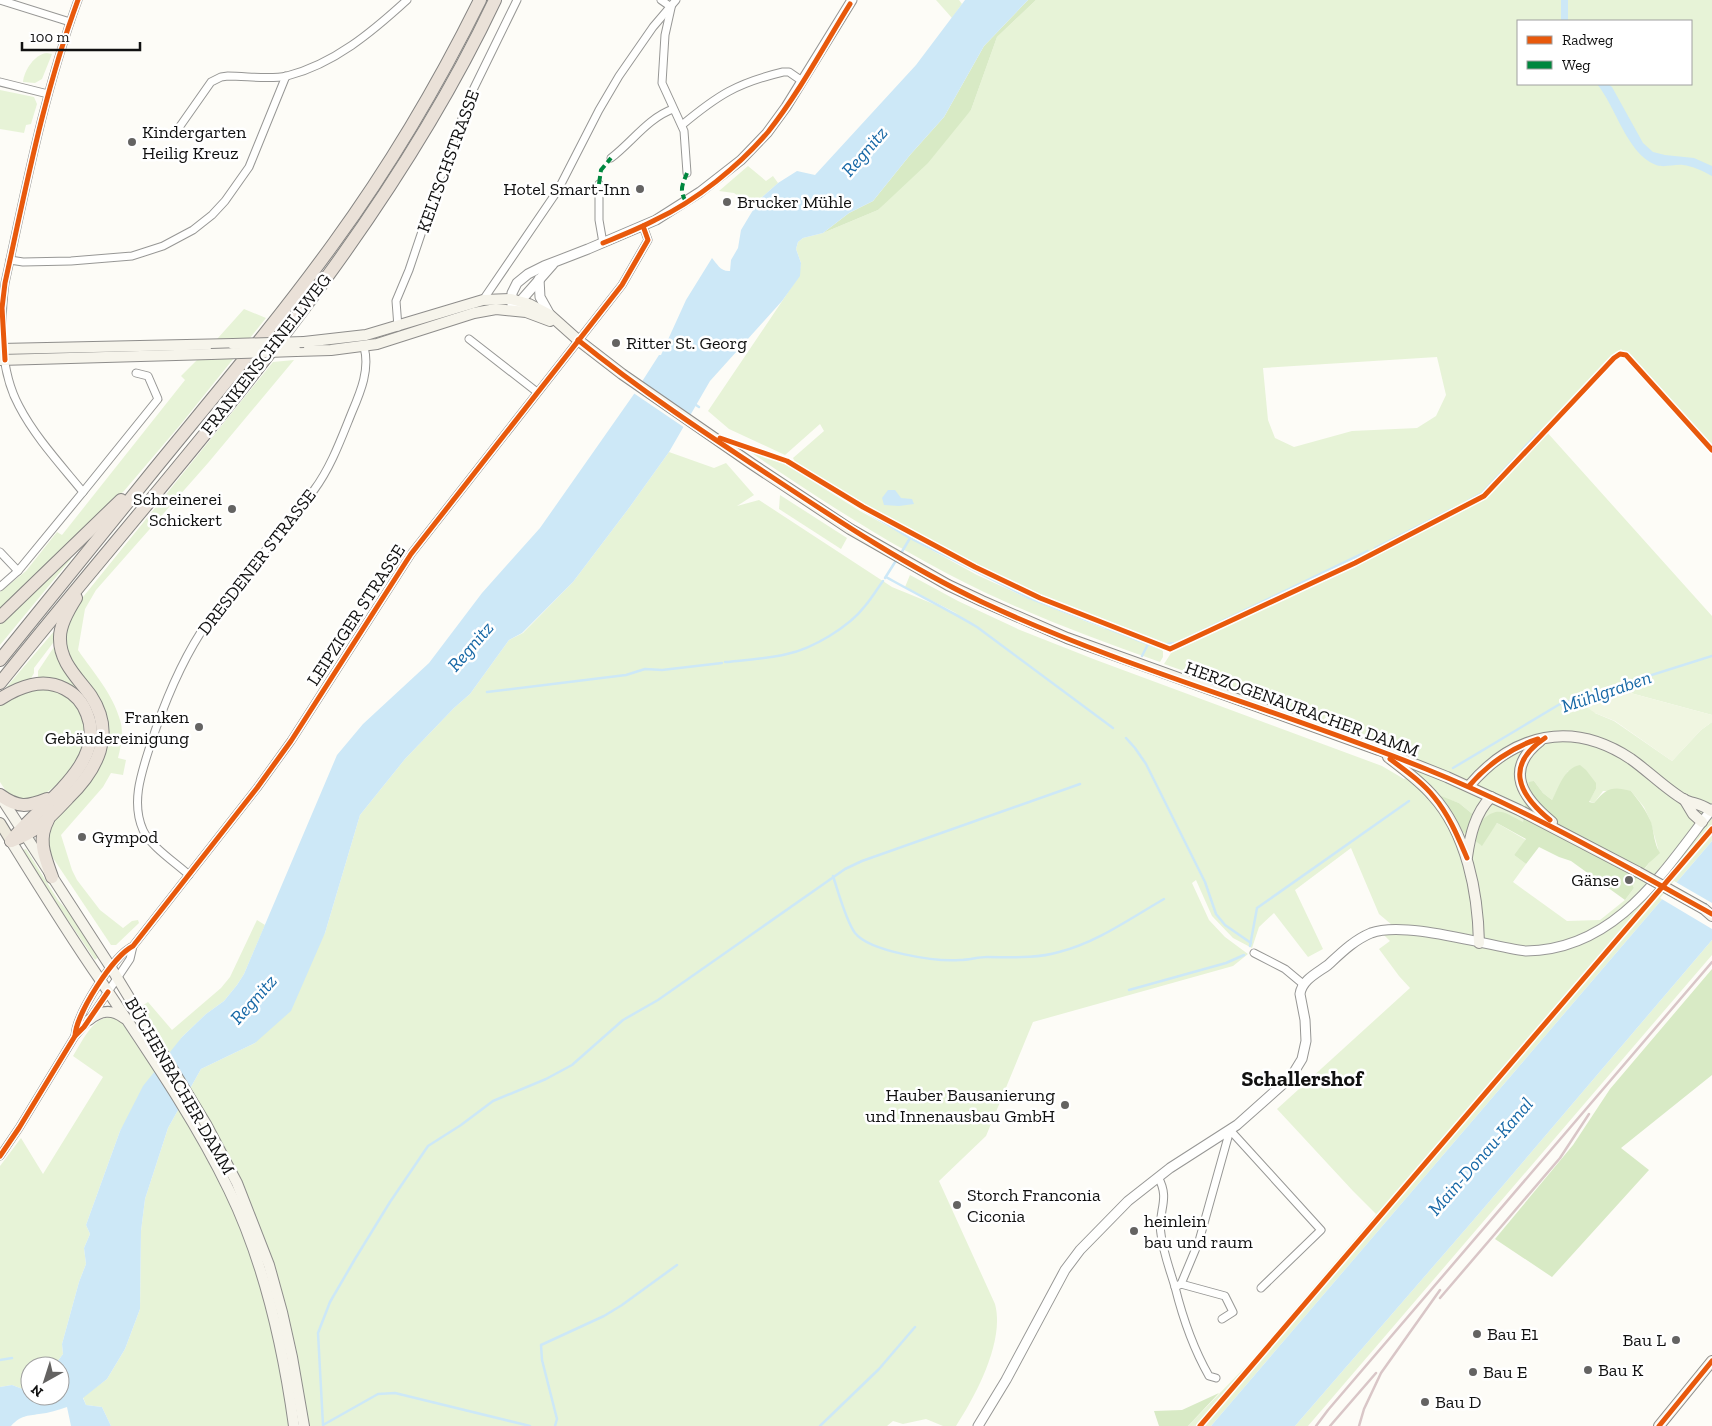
<svg xmlns="http://www.w3.org/2000/svg" width="1712" height="1426" font-family="'Zilla Slab',serif">
<style>
.green{fill:#e7f3d7;fill-rule:evenodd}
.forest{fill:#d8eac5}
.pitch{fill:#f0f6e1}
.water{fill:#cde8f7}
.pier{fill:#fdfcf7}
.lines{fill:none;stroke-linecap:round;stroke-linejoin:round}
.stream{stroke:#cde8f7;stroke-width:2.5}
.minor-casing{stroke:#979795;stroke-width:9}
.tertiary-casing{stroke:#979795;stroke-width:11}
.secondary-casing{stroke:#8e8d8b;stroke-width:12}
.primary-casing{stroke:#858482;stroke-width:12}
.motorway-casing{stroke:#858482;stroke-width:14}
.minor{stroke:#fffffe;stroke-width:7}
.tertiary{stroke:#fffffe;stroke-width:9}
.secondary{stroke:#f6f4eb;stroke-width:10}
.primary{stroke:#ede9dc;stroke-width:10}
.motorway{stroke:#eae1d8;stroke-width:12}
.rail{stroke:#d9c6c7;stroke-width:2.5}
.secondary-bridge-casing{stroke:#8e8d8b;stroke-width:12;stroke-linecap:butt}
.secondary-bridge{stroke:#f6f4eb;stroke-width:10}
.quiet{stroke:#00873e;stroke-width:4;stroke-dasharray:8 4;stroke-linecap:butt}
.cycleway-casing{stroke:#fff;stroke-width:8}
.cycleway{stroke:#e8590c;stroke-width:5}
.poi-dot{fill:#646362;stroke:#fff;stroke-width:2}
.labels{text-anchor:middle;stroke-width:5;stroke-linejoin:round;paint-order:stroke}
.poi-label{font-size:18px;fill:#111;stroke:#fff;text-anchor:start}
.street-label{font-size:18px;fill:#111;stroke:#fff}
.water-label{font-size:19px;font-style:italic;fill:#1768a6;stroke:#fff}
.district-label{font-size:22px;font-weight:bold;fill:#111;stroke:#fff}
</style>
<rect width="100%" height="100%" fill="#fdfcf7"/>
<!-- green -->
<g class="green">
<polygon points="936,0 959,0 962,4 952,18"/>
<path d="M1036 0H1712V447L1621 349 1545 430 1712 616V715L1623 691 1608 700 1600 701 1595 713 1614 721 1672 761 1701 730 1712 722V841L1211 1426H1188L1250 1362 1376 1214 1353 1191 1277 1109 1410 988 1399 976 1379 949 1390 941 1376 927 1392 925 1379 914 1351 848 1295 890 1323 949 1308 957 1274 913 1259 927 1252 948 1233 938 1212 916 1196 880 1192 883 1209 920 1225 937 1248 954 1233 966 1033 1022 986 1136 939 1181 995 1304C1005 1341 976 1395 956 1426H943L926 1419 903 1424 893 1421 887 1426H111L102 1407 86 1405 83 1397 107 1379 125 1349 140 1309 141 1231 145 1199 168 1128 201 1069 255 1043 325 933 360 815 405 759 454 708 470 694 509 640 523 633 573 582 629 508 669 452 714 468 726 463 754 495 737 506 759 500 892 587 958 614 905 587 910 575 958 601 1020 630 1096 660 1382 766 1404 779 1411 772 1366 735 1164 664 1173 650V645L1165 644C1119 626 1072 610 1027 590 946 554 870 509 795 462L793 458 824 431 820 424 785 455 729 429 708 411 799 276 801 263 796 249 798 242 803 238 823 233 878 210 971 110 997 37ZM1518 21H1691V84H1518ZM1437 357 1446 395 1436 416 1417 428 1352 431 1294 447 1275 438 1268 420 1263 368ZM1568 771 1596 789 1589 801 1594 803 1603 791H1631L1644 807 1650 820 1658 849C1652 862 1641 872 1632 884L1634 888 1625 900 1600 920 1567 921 1513 882 1526 864 1514 855 1526 840 1497 823 1481 845 1463 832 1442 797 1459 803 1481 821 1523 822 1534 781 1543 793 1552 800Z"/>
<path d="M47 53 52 54 42 79 35 83 23 82C24 70 35 54 47 53Z"/>
<polygon points="0,90 34,97 37,104 31,124 26,125 24,133 0,129"/>
<polygon points="748,166 766,181 773,176 778,183 760,199 755,207 734,193 719,191"/>
<polygon points="244,309 266,318 181,424 124,491 0,609 0,592 26,571 57,532 62,535 185,380 181,376 207,350 29,355 29,353 209,348"/>
<path d="M294 360 208 463 96 590 85 609 78 650C93 672 113 694 120 720 124 732 121 746 118 758L126 760 123 775 111 773 103 787 61 835 72 870 77 880 100 910 123 928 132 921 138 920 139 923 116 945H111L47 849 49 825 106 743 67 656 65 632 79 602 273 362Z"/>
<path d="M743 447 777 459 860 511 977 575 1027 598 1105 629 1106 626 1155 645 1163 651V657L1160 662C1100 641 1041 619 984 592 899 551 820 500 743 447Z"/>
<polygon points="780,495 847,538 841,549 779,509"/>
<polygon points="68,556 71,559 0,645 0,622"/>
<polygon points="56,629 56,639 34,668 34,673 29,682 4,690"/>
<polygon points="54,647 87,704 38,680 38,671"/>
<path d="M57 689 77 704 88 737C72 768 63 786 30 802L10 797 0 782V703L22 690Z"/>
<polygon points="26,849 58,900 72,916 98,957 95,960 29,863 23,850"/>
<path d="M257 920 265 925 244 974 237 985 224 1001 206 1014 182 1037 120 1131 86 1225 90 1234 84 1248 86 1264 79 1282 62 1344 63 1354 54 1366H30V1390L28 1391 12 1385 0 1387V1166L21 1138 43 1174 103 1077 73 1056C82 1042 92 1018 110 1017V1016L121 1021 141 1052 161 1039 142 1006 148 1002 172 1030 221 988 230 977Z"/>
<polygon points="1712,940 1712,955 1308,1426 1295,1426 1477,1216"/>
</g>
<!-- forest -->
<g class="forest">
<polygon points="1028,0 1036,0 997,37 971,110 928,163 878,210 823,233 849,213 873,201 910,155 944,117 984,46"/>
<path d="M1580 765 1586 770 1596 783V789L1589 802 1594 803C1607 788 1612 786 1631 791 1639 801 1646 810 1651 822 1654 832 1654 844 1660 853L1649 863 1632 884 1634 888 1625 900 1571 861 1559 857 1539 847 1526 864 1514 855 1526 839 1497 823 1482 846 1463 832 1441 796 1459 803 1481 821C1499 805 1504 813 1523 822L1529 782 1534 781 1543 793 1552 800C1559 787 1564 768 1580 765Z"/>
<polygon points="1712,969 1712,1075 1621,1148 1649,1170 1552,1277 1495,1239 1573,1145 1610,1089"/>
<polygon points="1219,1393 1188,1426 1159,1426 1154,1411 1182,1410"/>
</g>
<!-- pitch -->
<polygon class="pitch" points="1623,691 1712,715 1712,722 1701,730 1672,761 1615,721 1595,713 1575,699 1597,697 1600,701 1608,700"/>
<!-- water -->
<g class="water">
<path d="M965 0H1028L984 46 944 117 910 155 873 201 849 213 823 233 803 238 798 242 796 249 801 263 800 276 782 301 710 381 669 452 629 508 573 582 522 633 509 640 470 694 454 708 405 759 360 815 325 933 291 1011 255 1043 201 1069 168 1128 145 1199 141 1231 140 1309 125 1349 107 1379 83 1398 86 1405 102 1407 111 1426H71L67 1407C58 1410 49 1413 39 1414 27 1416 21 1415 11 1426H0V1387L12 1385 28 1391 30 1390V1396H60V1366H54L63 1354 62 1344 79 1282 86 1264 84 1248 90 1234 86 1225 120 1131 143 1086 182 1037 206 1014 224 1001 237 985 244 974 337 755 363 724 429 663 482 593 540 528 634 394 659 355H661L686 300 712 258C717 264 721 272 730 271L731 260 738 248 741 230 750 215 760 199 778 183 797 171 815 175 916 65Z"/>
<rect x="1561" y="0" width="7" height="21"/>
<path d="M1597 84H1608L1612 87 1643 143 1653 152 1665 155 1694 158 1712 166V176C1703 171 1692 166 1683 165 1674 164 1664 168 1656 165 1627 154 1616 107 1597 84Z"/>
<polygon points="888,490 895,490 901,498 912,499 914,504 899,506 884,505 882,498"/>
<polygon points="1712,841 1712,940 1477,1216 1295,1426 1211,1426"/>
</g>
<!-- pier -->
<g class="pier">
<polygon points="640,380 693,416 685,428 632,392"/>
<polygon points="1674,881 1712,903 1712,929 1660,898"/>
</g>
<g class="lines">
<!-- stream -->
<g class="stream">
<polyline points="696,405 699,407"/>
<polyline points="1522,450 1539,432"/>
<polyline points="793,468 910,538 900,555"/>
<polyline points="1464,503 1482,493 1516,457"/>
<polyline points="910,538 1027,597 1148,644 1142,656"/>
<polyline points="1375,548 1454,508"/>
<path d="M886 577C916 594 947 609 977 627L1113 728"/>
<polyline points="885,578 897,559"/>
<polyline points="1148,644 1161,648"/>
<polyline points="1167,644 1177,643 1368,551"/>
<path d="M725 662C746 660 767 659 787 654 812 649 849 627 865 606 872 598 877 589 883 581"/>
<polyline points="487,692 626,675 645,669 662,670 722,663"/>
<polyline points="1126,738 1135,748 1146,764 1205,882 1216,914 1225,925 1251,943"/>
<polyline points="1453,768 1560,704 1712,656"/>
<path d="M833 876C838 891 846 921 855 933 870 952 937 962 960 960 969 960 978 957 987 957 1011 957 1035 959 1059 952 1096 943 1131 918 1164 899"/>
<polyline points="1250,946 1257,908 1409,801"/>
<polyline points="1129,990 1226,963 1244,955"/>
<polyline points="0,1360 12,1358"/>
<polyline points="530,1426 395,1393 378,1394 323,1425 318,1333 330,1302 355,1259 390,1202 428,1146 461,1125 493,1101 546,1079 572,1065 623,1020 658,1000 845,869 862,861 1080,784"/>
<polyline points="555,1426 557,1419 542,1360 541,1345 604,1316 622,1305 677,1265"/>
<polyline points="820,1426 879,1369 915,1327"/>
</g>
<defs>
<g id="minor">
<polyline points="0,0 70,22"/>
<polyline points="661,0 671,7"/>
<polyline points="671,8 665,35 662,83 684,131 687,173"/>
<polyline points="0,82 48,94"/>
<path d="M682 125C718 95 737 83 783 72H789L802 81"/>
<path d="M178 129 211 82 221 77 228 76C247 76 269 80 287 76 334 64 372 32 407 0"/>
<path d="M611 158C632 142 648 118 673 109"/>
<polyline points="599,184 599,220 603,243"/>
<polyline points="10,260 23,262 71,261 132,256 163,246 193,230 212,215 225,201 249,167 286,76"/>
<polyline points="483,300 558,190 599,110 619,76 653,27 676,0"/>
<polyline points="398,327 396,301 409,270 442,172 472,92 517,0"/>
<polyline points="469,339 537,392"/>
<polyline points="83,492 158,399 148,376 136,373"/>
<polyline points="0,552 18,571"/>
<path d="M0 587 18 571 83 492C61 465 35 437 19 406 0 371 0 322 5 283 26 187 44 92 78 0"/>
<path d="M189 875C176 863 150 846 143 830 131 803 141 774 150 746 162 709 180 665 201 632 235 582 278 539 314 490 331 467 341 439 352 412 361 391 370 369 364 347"/>
<polyline points="1254,953 1285,969 1303,984"/>
<path d="M75 1036C76 1014 113 956 133 946L257 788 291 741 411 554 622 285 648 240 643 226"/>
<polyline points="0,1156 19,1128 75,1036 89,1020 130,959 133,946"/>
<path d="M1158 1177C1171 1200 1157 1211 1161 1234 1163 1252 1170 1270 1175 1287"/>
<polyline points="1181,1284 1225,1296 1233,1312 1222,1319"/>
<path d="M1216 1378 1209 1376C1193 1348 1183 1319 1175 1287L1181 1284 1199 1241 1230 1130 1321 1230 1261 1288"/>
</g>
<g id="tertiary">
<polyline points="539,279 540,297 550,315"/>
<polyline points="517,305 553,264"/>
<polyline points="512,310 512,293 517,283 528,274 544,266 588,249 656,220 700,192 741,160 767,133 786,107 852,0"/>
<path d="M978 1426 1006 1380 1065 1270 1080 1250 1128 1201 1170 1168 1237 1125 1291 1077 1302 1059 1306 1041 1305 1020 1300 994C1302 980 1317 973 1328 965 1341 953 1354 940 1371 933 1405 920 1487 946 1526 951 1616 950 1663 872 1712 809"/>
</g>
<g id="secondary">
<polyline points="304,342 366,335 483,300 511,299 529,304 550,315 578,340 622,374 752,464 850,529 948,585 982,601 1067,638 1379,750 1447,777 1519,810 1638,872"/>
<polyline points="0,349 233,344"/>
<polyline points="296,351 331,350 377,344 474,313 496,309 526,312 550,321"/>
<polyline points="0,360 211,354"/>
<path d="M1540 741C1503 770 1523 798 1552 822"/>
<path d="M1388 757C1403 769 1419 780 1432 795 1467 833 1478 893 1479 943"/>
<path d="M1469 786C1514 733 1572 720 1631 759 1648 771 1666 789 1683 799 1692 804 1701 803 1711 811"/>
<polyline points="0,796 110,966 206,1124 237,1183 269,1265 282,1312 292,1357 304,1426"/>
<polyline points="1684,799 1693,814 1702,822"/>
<path d="M11 841C40 888 69 935 101 981 146 1049 194 1117 229 1190 265 1264 283 1346 294 1426"/>
<path d="M1467 857C1470 836 1475 813 1491 797"/>
<polyline points="1704,909 1712,916"/>
<path d="M89 1020C101 1010 112 1009 124 1018"/>
<polyline points="1659,1426 1712,1361"/>
</g>
<polyline id="primary" points="0,823 11,841"/>
<g id="motorway">
<polyline points="0,617 121,500"/>
<path d="M0 660C51 597 102 534 153 471 214 396 277 322 334 243 390 166 438 85 480 0"/>
<path d="M0 683C175 464 374 256 495 0"/>
<path d="M0 699C19 687 42 677 65 689 75 694 83 703 87 714 108 765 37 806 11 841"/>
<path d="M0 795C18 808 27 807 47 799"/>
<path d="M48 820C37 840 45 857 52 877"/>
<path d="M11 841C38 831 49 818 68 798 97 770 116 734 91 696 78 678 59 662 60 637 60 624 69 609 76 598"/>
</g>
</defs>
<!-- minor casing -->
<use href="#minor" class="minor-casing"/>
<!-- tertiary casing -->
<use href="#tertiary" class="tertiary-casing"/>
<!-- secondary casing -->
<use href="#secondary" class="secondary-casing"/>
<!-- primary casing -->
<use href="#primary" class="primary-casing"/>
<!-- motorway casing -->
<use href="#motorway" class="motorway-casing"/>
<!-- minor -->
<use href="#minor" class="minor"/>
<!-- tertiary -->
<use href="#tertiary" class="tertiary"/>
<!-- secondary -->
<use href="#secondary" class="secondary"/>
<!-- primary -->
<use href="#primary" class="primary"/>
<!-- motorway -->
<use href="#motorway" class="motorway"/>
<!-- rail -->
<g class="rail">
<polyline points="1440,1298 1560,1158 1589,1114"/>
<polyline points="1316,1426 1328,1410 1712,962"/>
<polyline points="1330,1426 1376,1373"/>
<polyline points="1359,1426 1364,1409 1381,1373 1440,1290"/>
</g>
<defs>
<g id="secondary-bridge">
<polyline points="233,344 304,342"/>
<polyline points="211,354 296,351"/>
<polyline points="1638,872 1704,909"/>
</g>
</defs>
<!-- secondary-bridge casing -->
<use href="#secondary-bridge" class="secondary-bridge-casing"/>
<!-- secondary-bridge -->
<use href="#secondary-bridge" class="secondary-bridge"/>
<!-- quiet -->
<g class="quiet">
<polyline points="599,184 601,170 611,158"/>
<path d="M686 202C679 189 682 186 687 173"/>
</g>
<defs>
<g id="cycleway">
<path d="M603 243C620 236 638 229 655 220 696 201 739 166 768 132 799 93 824 46 850 4"/>
<path d="M578 340C640 390 706 434 772 477 840 522 908 567 982 602 1125 669 1280 710 1426 769 1526 809 1618 862 1712 914"/>
<path d="M5 360 2 308 5 283C26 187 44 92 78 0"/>
<polyline points="720,438 787,461 863,507 975,567 1040,598 1170,649 1355,563 1484,496 1614,358 1620,354 1626,355 1712,450"/>
<path d="M1545 738C1505 765 1517 793 1550 820"/>
<path d="M1390 759C1406 771 1422 782 1434 797 1449 815 1458 837 1467 858"/>
<path d="M1469 786C1487 765 1512 747 1538 739"/>
<path d="M75 1036C76 1014 113 956 133 946L257 788 291 741 411 554 622 285 648 240 643 226"/>
<polyline points="0,1156 19,1128 75,1036 84,1027 108,992"/>
<polyline points="1200,1426 1712,829"/>
<polyline points="1659,1426 1712,1361"/>
</g>
</defs>
<!-- cycleway casing -->
<use href="#cycleway" class="cycleway-casing"/>
<!-- cycleway -->
<use href="#cycleway" class="cycleway"/>
</g>
<!-- markers -->
<g class="poi-dot">
<circle cx="132" cy="142" r="5"/>
<circle cx="640" cy="189" r="5"/>
<circle cx="727" cy="202" r="5"/>
<circle cx="616" cy="343" r="5"/>
<circle cx="232" cy="509" r="5"/>
<circle cx="199" cy="727" r="5"/>
<circle cx="82" cy="837" r="5"/>
<circle cx="1629" cy="880" r="5"/>
<circle cx="1065" cy="1105" r="5"/>
<circle cx="957" cy="1205" r="5"/>
<circle cx="1134" cy="1231" r="5"/>
<circle cx="1477" cy="1334" r="5"/>
<circle cx="1676" cy="1340" r="5"/>
<circle cx="1588" cy="1370" r="5"/>
<circle cx="1473" cy="1372" r="5"/>
<circle cx="1425" cy="1402" r="5"/>
</g>
<g class="labels">
<!-- poi labels -->
<g class="poi-label">
<text x="142" y="138">Kindergarten<tspan x="142" dy="21">Heilig Kreuz</tspan></text>
<text x="630" y="195" text-anchor="end">Hotel Smart-Inn</text>
<text x="737" y="208">Brucker Mühle</text>
<text x="626" y="349">Ritter St. Georg</text>
<text x="222" y="505" text-anchor="end">Schreinerei<tspan x="222" dy="21">Schickert</tspan></text>
<text x="189" y="723" text-anchor="end">Franken<tspan x="189" dy="21">Gebäudereinigung</tspan></text>
<text x="92" y="843">Gympod</text>
<text x="1619" y="886" text-anchor="end">Gänse</text>
<text x="1055" y="1101" text-anchor="end">Hauber Bausanierung<tspan x="1055" dy="21">und Innenausbau GmbH</tspan></text>
<text x="967" y="1201">Storch Franconia<tspan x="967" dy="21">Ciconia</tspan></text>
<text x="1144" y="1227">heinlein<tspan x="1144" dy="21">bau und raum</tspan></text>
<text x="1487" y="1340">Bau E1</text>
<text x="1666" y="1346" text-anchor="end">Bau L</text>
<text x="1598" y="1376">Bau K</text>
<text x="1483" y="1378">Bau E</text>
<text x="1435" y="1408">Bau D</text>
</g>
<!-- street labels -->
<g class="street-label">
<text transform="translate(448 161) rotate(-70)" y="6">KELTSCHSTRASSE</text>
<text transform="translate(266 354) rotate(-52)" y="6">FRANKENSCHNELLWEG</text>
<text transform="translate(257 562) rotate(-52)" y="6">DRESDENER STRASSE</text>
<text transform="translate(356 615) rotate(-57)" y="6">LEIPZIGER STRASSE</text>
<text transform="translate(1302 709) rotate(20)" y="6">HERZOGENAURACHER DAMM</text>
<text transform="translate(180 1086) rotate(60)" y="6">BÜCHENBACHER DAMM</text>
</g>
<!-- water labels -->
<g class="water-label">
<text transform="translate(864 151) rotate(-49)" y="7">Regnitz</text>
<text transform="translate(470 646) rotate(-49)" y="7">Regnitz</text>
<text transform="translate(1606 691) rotate(-19)" y="7">Mühlgraben</text>
<text transform="translate(253 999) rotate(-48)" y="7">Regnitz</text>
<text transform="translate(1480 1156) rotate(-49)" y="7">Main-Donau-Kanal</text>
</g>
<!-- district labels -->
<g class="district-label">
<text x="1302" y="1086">Schallershof</text>
</g>
</g>
<!-- legend -->
<rect x="1517" y="20" width="175" height="65" fill="#ffffff" stroke="#a0a0a0"/>
<rect x="1527" y="36" width="25" height="8" fill="#e8590c" stroke="#a0a0a0"/>
<text x="1562" y="45" font-size="15" fill="#111111">Radweg</text>
<rect x="1527" y="61" width="25" height="8" fill="#00873e" stroke="#a0a0a0"/>
<text x="1562" y="70" font-size="15" fill="#111111">Weg</text>
<!-- north arrow -->
<g transform="translate(45 1381) rotate(219)"><circle r="24" fill="#ffffff" stroke="#a0a0a0"/>
<path d="M0-4L9 19L0 12L-9 19Z" fill="#646362"/>
<text y="-8" font-size="14" font-weight="bold" text-anchor="middle" fill="#111111">N</text>
</g>
<!-- scale -->
<path d="M22 42v8h118v-8" fill="none" stroke="#111111" stroke-width="2.5"/>
<text x="30" y="42" font-size="15" fill="#111111" stroke="#ffffff" stroke-width="4" paint-order="stroke">100 m</text>
</svg>
